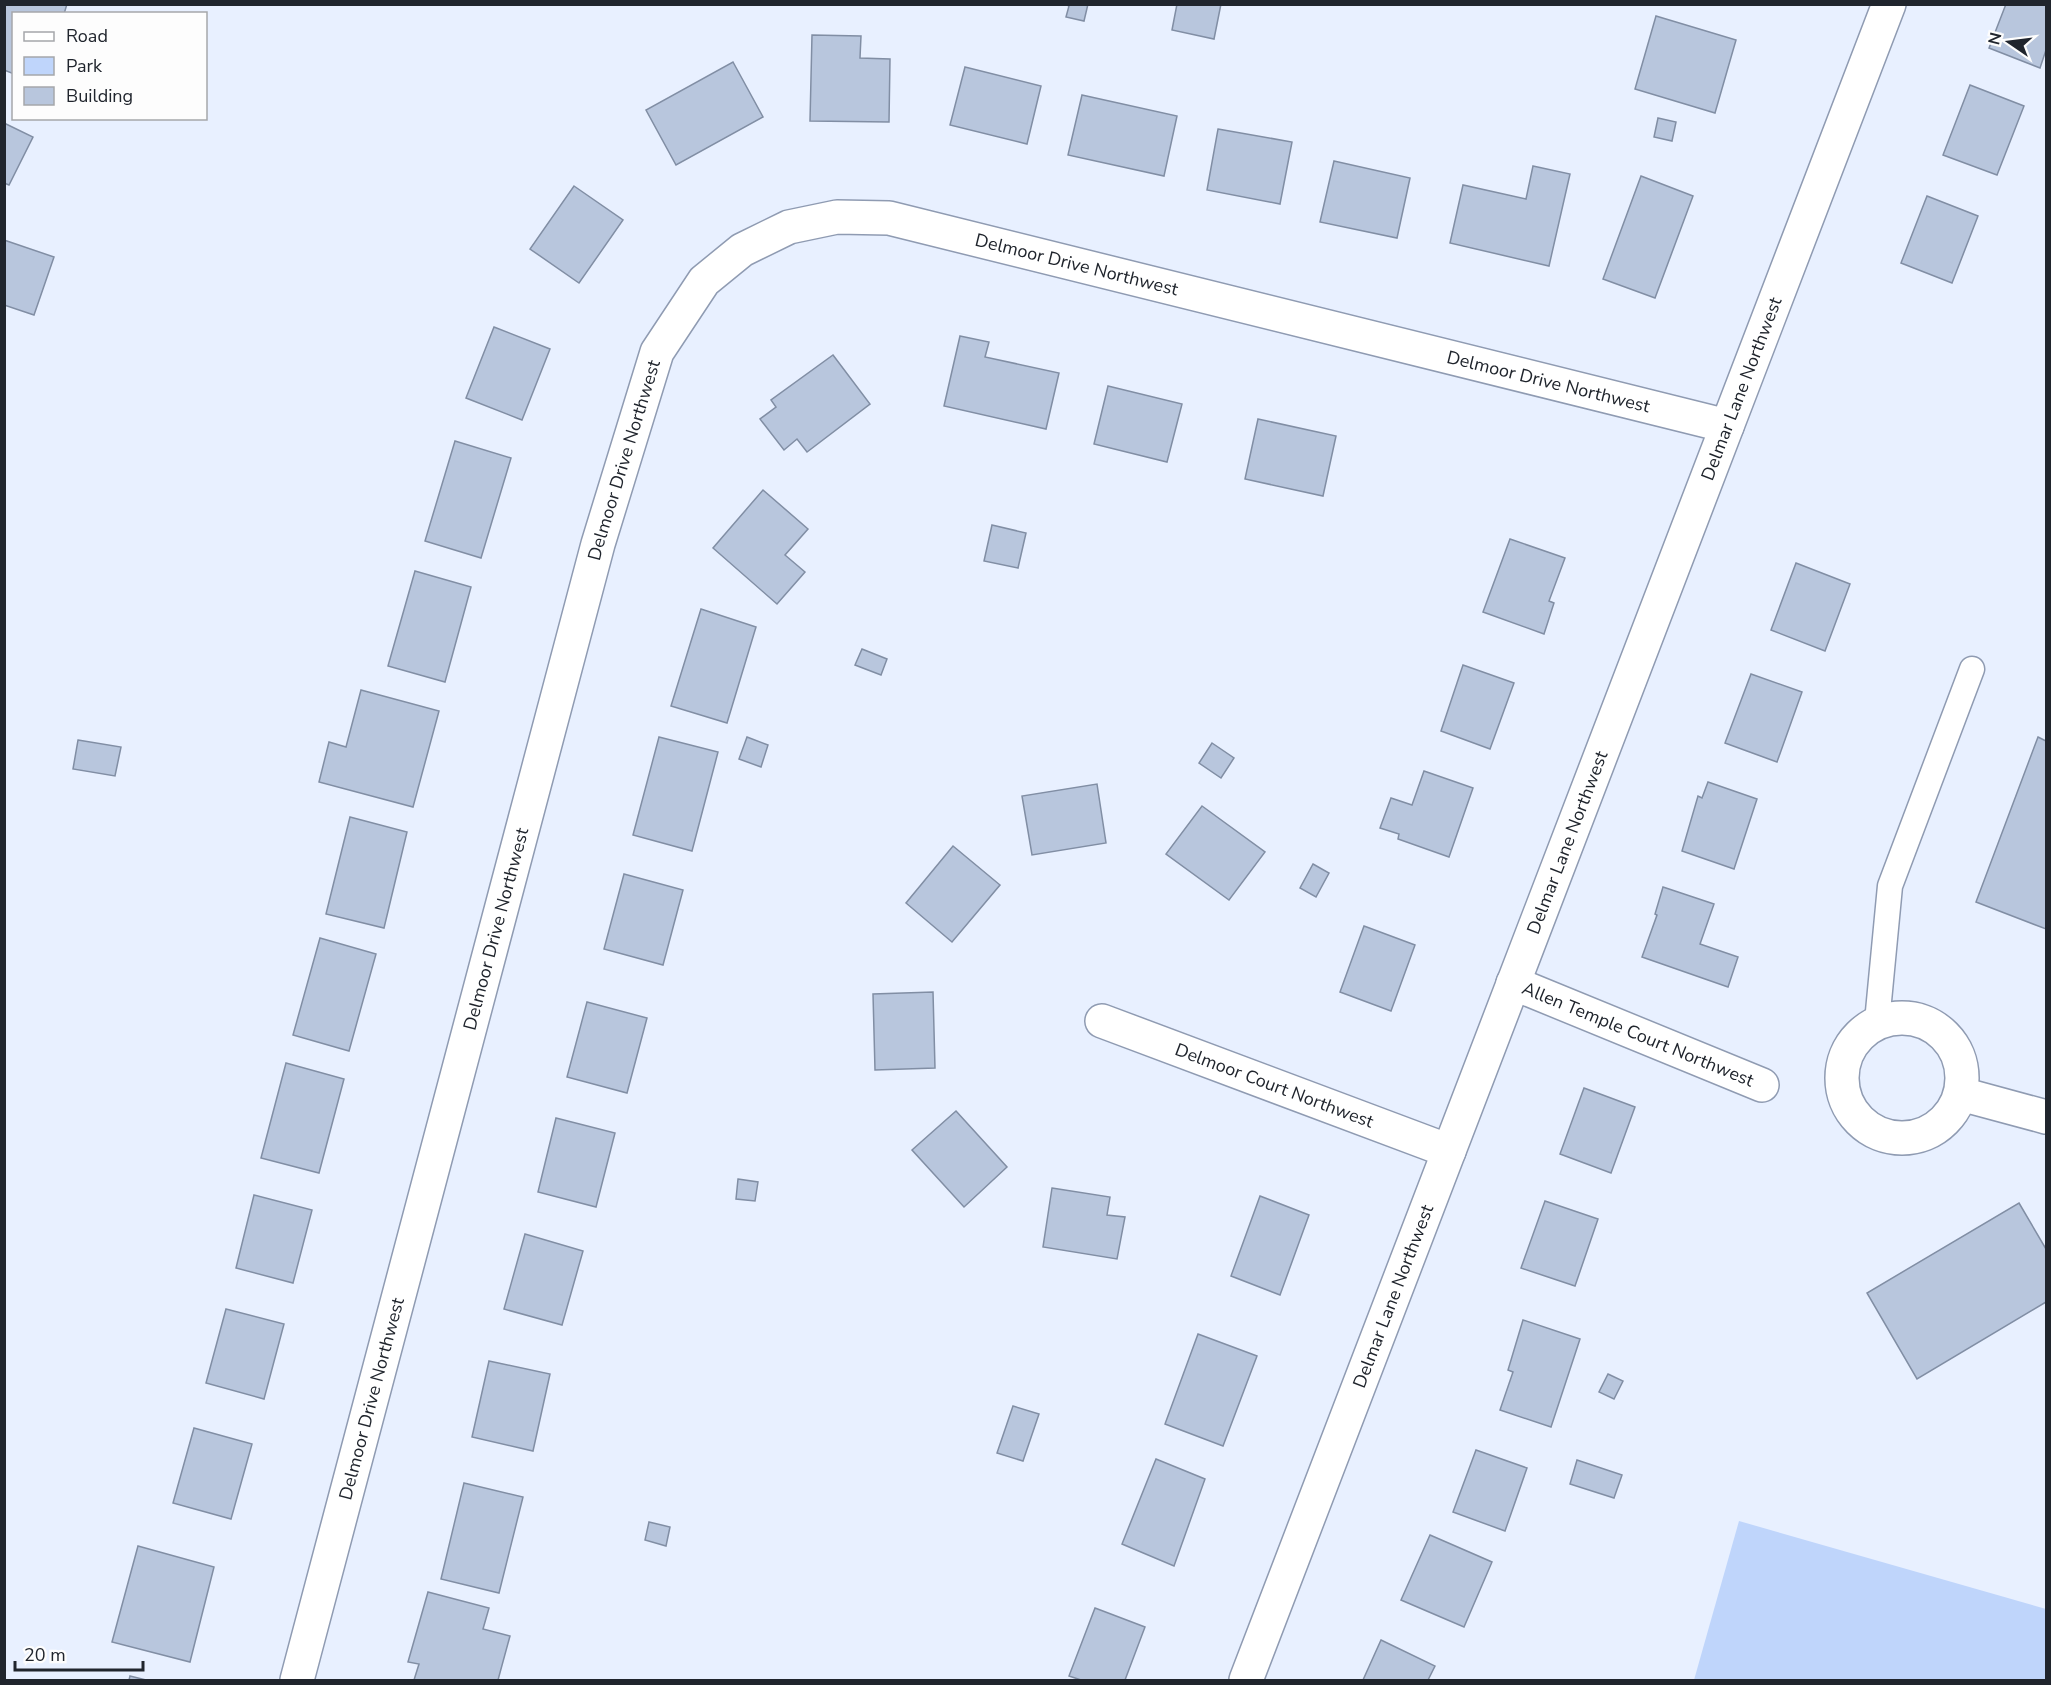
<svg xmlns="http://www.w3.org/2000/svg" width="2051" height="1685" font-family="'Nunito Sans',sans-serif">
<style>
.green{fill:#bfd5fb}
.building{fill:#b8c6dd;stroke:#818ea4;stroke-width:1.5}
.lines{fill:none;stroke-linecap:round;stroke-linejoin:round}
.lane-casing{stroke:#8f9bb2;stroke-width:27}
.street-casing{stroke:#8f9bb2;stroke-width:36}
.secondary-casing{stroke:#8f9bb2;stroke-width:36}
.lane{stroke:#fff;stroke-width:24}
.street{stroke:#fff;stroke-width:33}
.secondary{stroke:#fff;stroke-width:33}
.labels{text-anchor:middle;stroke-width:5;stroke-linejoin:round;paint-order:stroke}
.street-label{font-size:18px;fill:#20252d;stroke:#fdfdfd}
</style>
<rect width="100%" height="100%" fill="#e8f0ff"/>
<!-- green -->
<polygon class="green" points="1739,1521 2046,1609 2046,1680 1694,1680"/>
<!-- building -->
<g class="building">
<polygon points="4,4 67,4 64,14 14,14 14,74 4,70"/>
<polygon points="1065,4 1088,4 1084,21 1066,17 1069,6"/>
<polygon points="1177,4 1221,4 1214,39 1172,30"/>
<polygon points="2006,4 2046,4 2046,50 2040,68 1989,48"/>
<polygon points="1656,16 1736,40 1715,113 1635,89"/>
<polygon points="812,35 861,36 860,58 890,59 889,122 810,121"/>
<polygon points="733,62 763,117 676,165 646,110"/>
<polygon points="965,67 1041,86 1027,144 950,125"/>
<polygon points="1970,85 2024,106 1997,175 1943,155"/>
<polygon points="1082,95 1177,116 1164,176 1068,155"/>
<polygon points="1658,118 1676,122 1672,141 1654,137"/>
<polygon points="4,123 33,137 9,185 4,183"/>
<polygon points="1218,129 1292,142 1280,204 1207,190"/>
<polygon points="1334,161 1410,178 1397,238 1320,222"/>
<polygon points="1533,166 1570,174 1549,266 1450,243 1463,185 1526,199"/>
<polygon points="1641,176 1693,196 1655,298 1603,279"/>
<polygon points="574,186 623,220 579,283 530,249"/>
<polygon points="1927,196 1978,216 1952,283 1901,263"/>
<polygon points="4,240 54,257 34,315 4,305"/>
<polygon points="494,327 550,349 522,420 466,398"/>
<polygon points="960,336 989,342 985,357 1059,373 1046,429 944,406"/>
<polygon points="833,355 870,404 807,452 797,439 784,450 760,419 776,407 771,400"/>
<polygon points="1108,386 1182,404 1167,462 1094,444"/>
<polygon points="1258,419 1336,436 1323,496 1245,479"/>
<polygon points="455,441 511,458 481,558 425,541"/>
<polygon points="763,490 808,529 785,555 805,572 777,604 713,548"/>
<polygon points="992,525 1026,533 1018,568 984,561"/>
<polygon points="1510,539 1565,558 1549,601 1554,603 1544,634 1483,612"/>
<polygon points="1796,563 1850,584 1825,651 1771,630"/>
<polygon points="415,571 471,587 445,682 388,666"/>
<polygon points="701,609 756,627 727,723 671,706"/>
<polygon points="862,649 887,659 881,675 855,665"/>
<polygon points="1463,665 1514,683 1490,749 1441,731"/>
<polygon points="1751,674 1802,692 1777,762 1725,743"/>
<polygon points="361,690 439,711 413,807 319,782 329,742 346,747"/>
<polygon points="659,737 718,752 692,851 633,835"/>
<polygon points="747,737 768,745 761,767 739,759"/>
<polygon points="2038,737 2046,741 2046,929 1976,902"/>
<polygon points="78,740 121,747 115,776 73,769"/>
<polygon points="1212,743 1234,758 1221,778 1199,763"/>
<polygon points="1424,771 1473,788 1449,857 1398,839 1399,834 1380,828 1391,798 1412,805"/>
<polygon points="1708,782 1757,799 1734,869 1682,851 1698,796 1702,798"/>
<polygon points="1097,784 1106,843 1032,855 1022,796"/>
<polygon points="1202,806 1265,852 1229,900 1166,854"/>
<polygon points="350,817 407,832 384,928 326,914"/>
<polygon points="953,846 1000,885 952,942 906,903"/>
<polygon points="1313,864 1329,873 1316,897 1300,888"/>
<polygon points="624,874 683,890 663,965 604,949"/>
<polygon points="1663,887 1714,904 1700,944 1738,957 1728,987 1642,957 1657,915 1655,914"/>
<polygon points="1364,926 1415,945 1391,1011 1340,992"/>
<polygon points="320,938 376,954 349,1051 293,1035"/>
<polygon points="933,992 935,1068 875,1070 873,994"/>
<polygon points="587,1002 647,1018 627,1093 567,1077"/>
<polygon points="286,1063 344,1079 319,1173 261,1158"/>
<polygon points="1584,1088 1635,1107 1611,1173 1560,1154"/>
<polygon points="956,1111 1007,1167 964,1207 912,1150"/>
<polygon points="556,1118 615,1133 596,1207 538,1192"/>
<polygon points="738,1179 758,1182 755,1201 736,1199"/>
<polygon points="1052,1188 1110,1197 1107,1215 1125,1217 1117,1259 1043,1247"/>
<polygon points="254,1195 312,1210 293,1283 236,1268"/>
<polygon points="1260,1196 1309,1215 1280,1295 1231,1276"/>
<polygon points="1545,1201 1598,1219 1575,1286 1521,1268"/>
<polygon points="2019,1203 2046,1249 2046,1302 1917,1379 1867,1293"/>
<polygon points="525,1234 583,1251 562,1325 504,1309"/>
<polygon points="226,1309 284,1324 264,1399 206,1383"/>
<polygon points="1523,1320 1580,1339 1551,1427 1500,1410 1513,1372 1508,1370"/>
<polygon points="1198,1334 1257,1356 1223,1446 1165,1424"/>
<polygon points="489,1361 550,1374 533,1451 472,1437"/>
<polygon points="1608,1374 1623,1381 1614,1399 1599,1392"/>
<polygon points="1013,1406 1039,1414 1023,1461 997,1453"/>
<polygon points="194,1428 252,1444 231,1519 173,1503"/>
<polygon points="1476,1450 1527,1468 1505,1531 1453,1512"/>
<polygon points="1156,1459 1205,1479 1174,1566 1122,1544"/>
<polygon points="1577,1460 1622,1475 1614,1498 1570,1484"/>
<polygon points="464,1483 523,1497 499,1593 441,1579"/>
<polygon points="649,1522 670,1527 666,1546 645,1540"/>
<polygon points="1430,1535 1492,1562 1464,1627 1401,1600"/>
<polygon points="138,1546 214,1567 190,1662 112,1642"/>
<polygon points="428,1592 489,1608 483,1629 510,1636 498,1680 414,1680 419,1664 408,1662"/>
<polygon points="1095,1608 1145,1627 1125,1680 1081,1680 1069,1676"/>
<polygon points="1381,1640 1435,1666 1428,1680 1363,1680"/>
<polygon points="130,1676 146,1680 129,1680"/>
</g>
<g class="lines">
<defs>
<polyline id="lane" points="1877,1022 1890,886 1972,669"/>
<g id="street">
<path id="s1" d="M1513 983 1762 1085"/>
<circle cx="1902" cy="1078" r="60"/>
<path id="s2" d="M1102 1021 1449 1151"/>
<polyline points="1961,1094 2046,1117"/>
<path id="s3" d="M297 1680 598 544 657 352 704 281 742 250 789 227 837 217 889 218 1727 426"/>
</g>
<g id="secondary">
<path id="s4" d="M1246 1680 1889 4"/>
</g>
</defs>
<!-- lane casing -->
<use href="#lane" class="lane-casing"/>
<!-- street casing -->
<use href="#street" class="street-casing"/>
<!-- secondary casing -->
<use href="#secondary" class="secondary-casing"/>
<!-- lane -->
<use href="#lane" class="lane"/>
<!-- street -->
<use href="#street" class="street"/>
<!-- secondary -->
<use href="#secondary" class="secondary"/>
</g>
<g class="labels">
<!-- street labels -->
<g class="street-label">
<text dy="6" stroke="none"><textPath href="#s3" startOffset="1857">Delmoor Drive Northwest</textPath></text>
<text dy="6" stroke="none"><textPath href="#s3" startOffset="2343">Delmoor Drive Northwest</textPath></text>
<text dy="6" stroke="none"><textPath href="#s4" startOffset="1383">Delmar Lane Northwest</textPath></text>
<text dy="6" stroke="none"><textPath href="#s3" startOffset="1263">Delmoor Drive Northwest</textPath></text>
<text dy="6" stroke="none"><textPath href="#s4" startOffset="897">Delmar Lane Northwest</textPath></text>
<text dy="6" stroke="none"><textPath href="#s3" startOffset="777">Delmoor Drive Northwest</textPath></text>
<text dy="6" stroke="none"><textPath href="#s1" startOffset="135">Allen Temple Court Northwest</textPath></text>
<text dy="6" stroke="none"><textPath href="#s2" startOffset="184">Delmoor Court Northwest</textPath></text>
<text dy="6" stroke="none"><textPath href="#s4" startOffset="411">Delmar Lane Northwest</textPath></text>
<text dy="6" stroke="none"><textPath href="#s3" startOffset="291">Delmoor Drive Northwest</textPath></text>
</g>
</g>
<!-- border -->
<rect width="2051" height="1685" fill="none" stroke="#20252d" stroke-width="12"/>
<!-- legend -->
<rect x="12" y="12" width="195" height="108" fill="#fdfdfd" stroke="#a5a7aa" stroke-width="1.5"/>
<rect x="24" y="32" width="30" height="9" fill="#ffffff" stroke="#a5a7aa" stroke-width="1.5"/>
<text x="66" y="42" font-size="18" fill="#20252d">Road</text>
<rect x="24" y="57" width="30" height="18" fill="#bfd5fb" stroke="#a5a7aa" stroke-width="1.5"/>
<text x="66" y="72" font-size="18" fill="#20252d">Park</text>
<rect x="24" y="87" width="30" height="18" fill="#b8c6dd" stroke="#a5a7aa" stroke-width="1.5"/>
<text x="66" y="102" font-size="18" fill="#20252d">Building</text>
<!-- north arrow -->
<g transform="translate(2009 42) rotate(284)" stroke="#fdfdfd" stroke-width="4.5" paint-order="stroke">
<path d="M0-4.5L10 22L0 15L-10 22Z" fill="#20252d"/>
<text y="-9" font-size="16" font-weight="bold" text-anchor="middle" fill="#20252d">N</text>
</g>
<!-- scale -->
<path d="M15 1661v9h128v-9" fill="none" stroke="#20252d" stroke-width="3"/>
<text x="24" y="1661" font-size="18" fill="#20252d" stroke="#fdfdfd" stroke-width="4.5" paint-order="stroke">20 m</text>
</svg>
